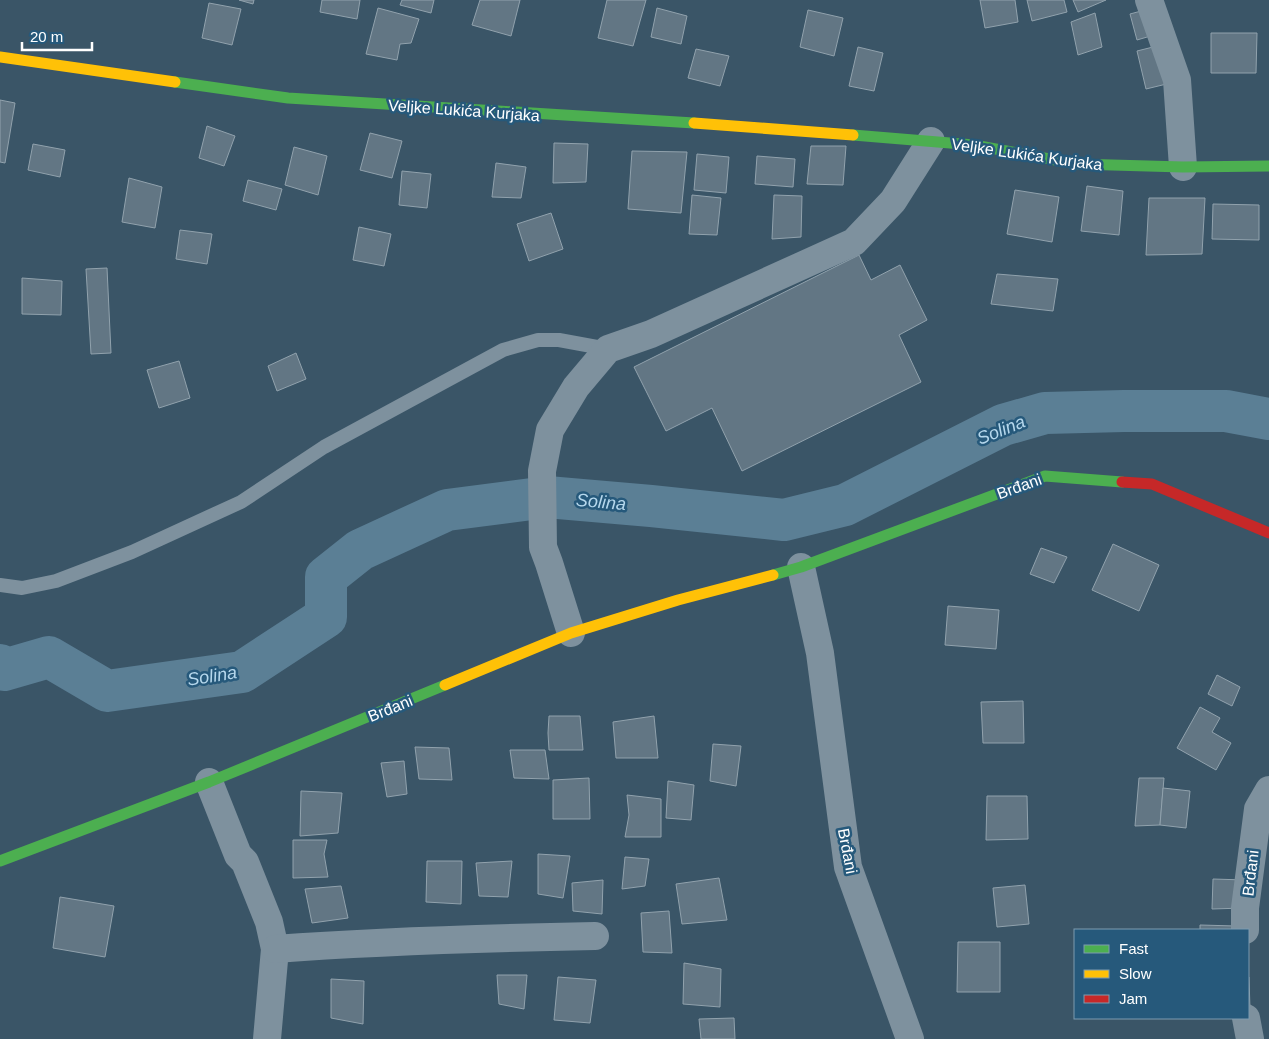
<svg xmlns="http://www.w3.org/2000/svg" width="1269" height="1039" font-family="Arial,sans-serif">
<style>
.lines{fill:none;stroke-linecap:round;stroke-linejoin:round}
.river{stroke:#5b7f95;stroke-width:42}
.building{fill:#627684;stroke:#91a2ad}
.lane{stroke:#7e919e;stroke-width:14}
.street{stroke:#7e919e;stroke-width:28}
.fast{stroke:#4caf50;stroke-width:11}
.slow{stroke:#ffc107;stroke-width:11}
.jam{stroke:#c62828;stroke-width:11}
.labels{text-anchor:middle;stroke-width:5;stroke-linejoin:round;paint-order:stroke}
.street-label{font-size:16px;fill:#fff;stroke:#26597b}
.water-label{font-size:18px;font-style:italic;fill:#b5d7ec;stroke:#26597b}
</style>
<rect width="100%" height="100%" fill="#3a5567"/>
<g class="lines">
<!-- river -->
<polyline class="river" points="0,665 4,670 49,657 107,691 242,672 326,617 326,577 360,550 447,510 547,497 651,506 784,520 845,505 1003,425 1045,413 1124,411 1226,411 1269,419"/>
</g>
<!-- building -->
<g class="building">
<polygon points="239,0 254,0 253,4"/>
<polygon points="322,0 360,0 357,19 320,12"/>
<polygon points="402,0 434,0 431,13 400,5"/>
<polygon points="480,0 520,0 511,36 472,25"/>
<polygon points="607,0 646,0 633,46 598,38"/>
<polygon points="980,0 1015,0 1018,22 985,28"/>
<polygon points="1027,0 1064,0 1067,12 1032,21"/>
<polygon points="1073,0 1106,0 1078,12"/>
<polygon points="209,3 241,9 232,45 202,38"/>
<polygon points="1156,7 1164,32 1137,40 1130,14"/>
<polygon points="378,8 419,19 411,43 400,44 397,60 366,54"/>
<polygon points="657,8 687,16 681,44 651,37"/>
<polygon points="808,10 843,18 834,56 800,47"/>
<polygon points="1095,13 1102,47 1078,55 1071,22"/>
<polygon points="1211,33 1257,33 1256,73 1211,73"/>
<polygon points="1173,42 1183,80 1146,89 1137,51"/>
<polygon points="858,47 883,53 874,91 849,86"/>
<polygon points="696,49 729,56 720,86 688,78"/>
<polygon points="0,100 15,103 5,163 0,162"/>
<polygon points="207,126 235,136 224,166 199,158"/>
<polygon points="370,133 402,141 392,178 360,170"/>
<polygon points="554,143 588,144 586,182 553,183"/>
<polygon points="33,144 65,150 60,177 28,170"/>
<polygon points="811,146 846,146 843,185 807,184"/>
<polygon points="294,147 327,156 318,195 285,185"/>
<polygon points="632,151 687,152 681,213 628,209"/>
<polygon points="697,154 729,157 726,193 694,190"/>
<polygon points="757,156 795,159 793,187 755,184"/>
<polygon points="496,163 526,167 521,198 492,197"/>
<polygon points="402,171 431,174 427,208 399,205"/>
<polygon points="129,178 162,187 155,228 122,222"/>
<polygon points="248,180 282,189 276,210 243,201"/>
<polygon points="1087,186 1123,191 1119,235 1081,231"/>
<polygon points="1015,190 1059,197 1052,242 1007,234"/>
<polygon points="692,195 721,198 717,235 689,234"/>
<polygon points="774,195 802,196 801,237 772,239"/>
<polygon points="1149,198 1205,198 1202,254 1146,255"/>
<polygon points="1213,204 1259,205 1259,240 1212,239"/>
<polygon points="551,213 563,249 529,261 517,224"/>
<polygon points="359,227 391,234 384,266 353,260"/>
<polygon points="180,230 212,234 207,264 176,259"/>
<polygon points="859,255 871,280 900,265 927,320 899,335 921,382 742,471 712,408 666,431 634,367"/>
<polygon points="107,268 111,353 91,354 86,269"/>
<polygon points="997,274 1058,279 1053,311 991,304"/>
<polygon points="22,278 62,281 61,315 22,314"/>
<polygon points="296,353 306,379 277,391 268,366"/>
<polygon points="179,361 190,398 159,408 147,370"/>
<polygon points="1113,544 1159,565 1139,611 1092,590"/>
<polygon points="1041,548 1067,557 1054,583 1030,574"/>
<polygon points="948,606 999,610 996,649 945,645"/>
<polygon points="1217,675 1240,687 1232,706 1208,694"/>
<polygon points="1023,701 1024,743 983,743 981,702"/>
<polygon points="1200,707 1220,718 1212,732 1231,743 1216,770 1177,748"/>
<polygon points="549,716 580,716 583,750 549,750 548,733"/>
<polygon points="654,716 658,758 616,758 613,722"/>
<polygon points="713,744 741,746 736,786 710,781"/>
<polygon points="415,747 449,748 452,780 419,779"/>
<polygon points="510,750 545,750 549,779 514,778"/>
<polygon points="404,761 407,794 387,797 381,763"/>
<polygon points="589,778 590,819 553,819 553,780"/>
<polygon points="1139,778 1164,778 1160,825 1135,826"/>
<polygon points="668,781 694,785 691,820 666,818"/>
<polygon points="1163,788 1190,791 1186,828 1160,825"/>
<polygon points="301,791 342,793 338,833 300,836"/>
<polygon points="627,795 661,799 661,837 625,837 629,815"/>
<polygon points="987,796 1027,796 1028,839 986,840"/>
<polygon points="293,840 327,840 324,854 328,877 293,878"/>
<polygon points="538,854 570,856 563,898 538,894"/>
<polygon points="625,857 649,859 645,886 622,889"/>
<polygon points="427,861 462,861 461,904 426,902"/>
<polygon points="512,861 508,897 479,896 476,863"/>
<polygon points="719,878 727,920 682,924 676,884"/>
<polygon points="1213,879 1245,880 1244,908 1212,909"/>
<polygon points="603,880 602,914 573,911 572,883"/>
<polygon points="1025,885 1029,924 997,927 993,888"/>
<polygon points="341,886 348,918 312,923 305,889"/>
<polygon points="60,897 114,906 105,957 53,948"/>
<polygon points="669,911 672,953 643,952 641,913"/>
<polygon points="1200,925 1236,926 1235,930 1200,930"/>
<polygon points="958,942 1000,942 1000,992 957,992"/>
<polygon points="684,963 721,969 720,1007 683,1004"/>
<polygon points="497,975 527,975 524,1009 499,1004"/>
<polygon points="558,977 596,980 590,1023 554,1020"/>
<polygon points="1248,977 1249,977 1250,1010 1248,1010"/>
<polygon points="331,979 364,981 363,1024 331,1018"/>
<polygon points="734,1018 735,1039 701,1039 699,1019"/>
</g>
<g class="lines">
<!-- lane -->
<polyline class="lane" points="0,585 22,588 56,581 132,552 241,502 324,447 503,350 538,340 559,340 608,349"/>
<!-- street -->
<g class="street">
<polyline points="1149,0 1177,80 1183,167"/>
<polyline points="801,567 820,653 848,867 910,1039"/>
<polyline points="571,633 549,563 543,547 542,471 550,430 576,387 608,349 651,334 854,242 893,201 931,141"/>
<polyline points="209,782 238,855 245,862 269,922 275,949 267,1039"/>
<polyline points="1245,930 1245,908 1258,809 1269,790"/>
<path d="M275 949C381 941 488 938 595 936"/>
<polyline points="1246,1018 1250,1039"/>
</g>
<!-- fast -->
<g class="fast">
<polyline points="175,82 288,98 694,123"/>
<polyline points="853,135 974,145 1077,164 1183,167 1269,166"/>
<polyline points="773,575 801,567 1045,476 1122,482"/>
<polyline points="0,861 209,782 445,685"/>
</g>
<!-- slow -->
<g class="slow">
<polyline points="0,57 175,82"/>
<polyline points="694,123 853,135"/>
<polyline points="445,685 571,633 678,600 773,575"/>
</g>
<!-- jam -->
<polyline class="jam" points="1122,482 1152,484 1269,533"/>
</g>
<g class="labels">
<!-- street labels -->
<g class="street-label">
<text transform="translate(464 110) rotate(4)" y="6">Veljke Lukića Kurjaka</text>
<text transform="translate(1027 154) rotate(8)" y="6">Veljke Lukića Kurjaka</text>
<text transform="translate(1019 486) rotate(-20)" y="6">Brđani</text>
<text transform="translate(390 708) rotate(-22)" y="6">Brđani</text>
<text transform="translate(848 851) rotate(79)" y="6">Brđani</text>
<text transform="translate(1250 873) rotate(-83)" y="6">Brđani</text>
</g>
<!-- water labels -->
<g class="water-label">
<text transform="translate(1001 430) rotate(-22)" y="6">Solina</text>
<text transform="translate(601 502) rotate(5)" y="6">Solina</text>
<text transform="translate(212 676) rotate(-9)" y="6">Solina</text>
</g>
</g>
<!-- legend -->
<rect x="1074" y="929" width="175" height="90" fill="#26597b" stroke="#7d9bb0"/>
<rect x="1084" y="945" width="25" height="8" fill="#4caf50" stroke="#7d9bb0"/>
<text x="1119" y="954" font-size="15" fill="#ffffff">Fast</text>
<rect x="1084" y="970" width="25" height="8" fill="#ffc107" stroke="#7d9bb0"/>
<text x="1119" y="979" font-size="15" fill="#ffffff">Slow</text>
<rect x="1084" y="995" width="25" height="8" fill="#c62828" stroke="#7d9bb0"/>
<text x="1119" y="1004" font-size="15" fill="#ffffff">Jam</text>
<!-- scale -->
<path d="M22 42v8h70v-8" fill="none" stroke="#ffffff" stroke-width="2.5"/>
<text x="30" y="42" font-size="15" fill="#ffffff" stroke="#26597b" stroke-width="4" paint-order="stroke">20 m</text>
</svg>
